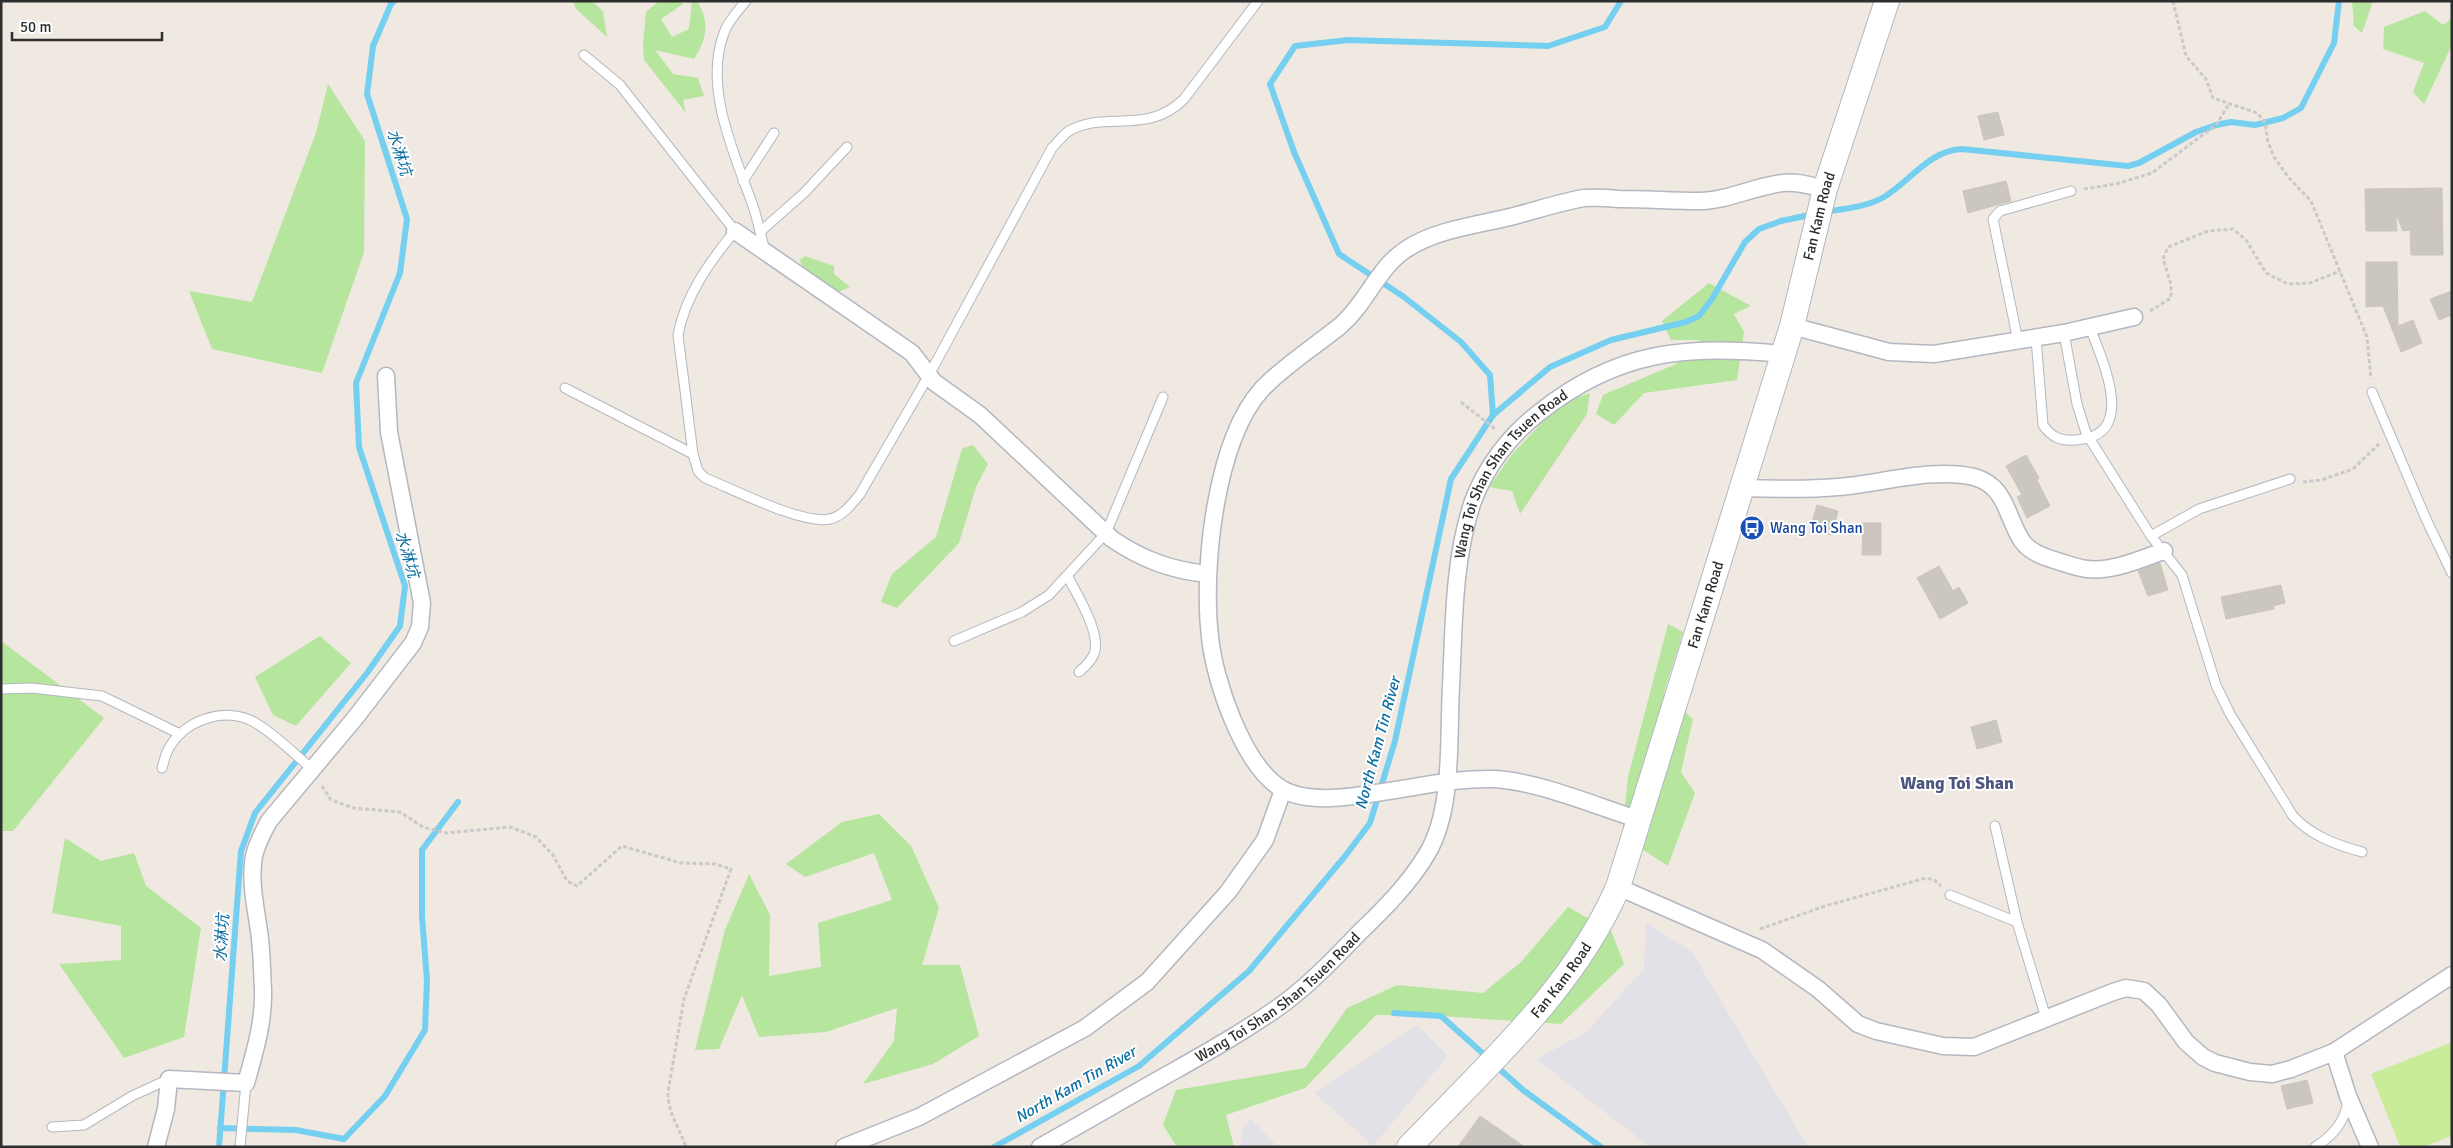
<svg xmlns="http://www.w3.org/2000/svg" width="2453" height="1148" font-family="Signika,'Noto Sans TC',sans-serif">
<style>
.industrial{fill:#e3e1e8}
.green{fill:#b6e59e}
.pitch{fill:#c9ec9a}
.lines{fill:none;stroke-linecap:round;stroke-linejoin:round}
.stream{stroke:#75cff0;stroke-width:6}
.building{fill:#cbc7bf;stroke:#cbc5ba}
.lane-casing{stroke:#b4b7c1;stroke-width:11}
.street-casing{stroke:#b4b7c1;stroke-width:19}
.secondary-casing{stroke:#b4b7c1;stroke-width:26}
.path{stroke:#c9c9c9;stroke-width:3;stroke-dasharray:4 2.5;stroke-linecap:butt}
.lane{stroke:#fff;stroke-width:9}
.street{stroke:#fff;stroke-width:16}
.secondary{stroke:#fff;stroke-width:24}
.labels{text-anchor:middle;stroke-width:4;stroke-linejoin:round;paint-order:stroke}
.street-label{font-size:15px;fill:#2e2e2e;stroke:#fff}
.transit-label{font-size:15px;fill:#164399;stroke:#fff;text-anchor:start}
.water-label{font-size:16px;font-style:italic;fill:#0d6fa3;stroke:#fff}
.quarter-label{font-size:18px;font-weight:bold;fill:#4d5680;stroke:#fff}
</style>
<rect width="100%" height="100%" fill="#efe9e1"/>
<!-- industrial -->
<g class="industrial">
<polygon points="1646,922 1692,952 1808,1147 1650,1147 1536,1059 1585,1033 1644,969"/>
<polygon points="1417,1025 1448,1056 1373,1146 1315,1093"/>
<polygon points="1251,1119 1278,1147 1240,1147 1243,1126"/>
</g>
<!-- green -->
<g class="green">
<polygon points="573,1 592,1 603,11 607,37 576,9"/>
<path d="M659 1H680L683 4 661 19 672 37 689 29 692 1H697C710 22 707 39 694 59L655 50 673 74 698 78 704 96 683 100 686 113 644 60 643 44 646 12Z"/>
<polygon points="2352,1 2373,1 2362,33 2354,26"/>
<polygon points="2425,11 2443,25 2452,18 2452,45 2424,104 2413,92 2424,63 2383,49 2384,27"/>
<polygon points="328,84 365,141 364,252 322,373 212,349 189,291 252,302 316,133"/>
<polygon points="805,256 834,266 834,274 850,287 838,292 807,280 800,260"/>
<polygon points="1709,283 1751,306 1734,314 1744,332 1737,380 1644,393 1614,425 1596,414 1603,395 1676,364 1700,340 1671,340 1662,321"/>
<polygon points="1590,393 1587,414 1520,514 1512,491 1489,487 1513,453 1561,403"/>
<polygon points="973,445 988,464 976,487 959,543 897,608 881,602 892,574 936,537 962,449"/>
<polygon points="1668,624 1683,632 1664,693 1693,719 1681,772 1695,793 1668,866 1622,836 1628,777"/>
<polygon points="320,636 351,663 296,726 273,715 255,677"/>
<polygon points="1,641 104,718 13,831 1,831"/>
<polygon points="879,814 911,846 939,908 922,965 960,965 979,1036 933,1064 863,1084 894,1041 897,1008 826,1032 759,1037 742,995 719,1049 695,1050 725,930 749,874 770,915 769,976 821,967 818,923 892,900 874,853 805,877 786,864 842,822"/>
<polygon points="65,838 101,861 134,853 146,886 201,928 184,1037 124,1058 59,964 121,960 121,926 52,913"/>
<polygon points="1568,907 1611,931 1624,964 1561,1024 1441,1016 1376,1015 1305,1088 1226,1115 1234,1147 1177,1147 1163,1125 1176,1090 1305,1068 1347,1008 1397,985 1483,993 1521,962"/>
</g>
<!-- pitch -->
<polygon class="pitch" points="2452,1042 2452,1136 2423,1147 2400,1147 2371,1074"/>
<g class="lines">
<!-- stream -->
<g class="stream">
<path d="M1823 212C1843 209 1867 207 1884 197 1910 181 1930 150 1962 149L2128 166 2139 163 2196 132 2216 125 2231 122 2255 125 2283 118 2301 108 2334 43 2339 1"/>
<polyline points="1493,415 1490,375 1461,342 1404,297 1339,254 1294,152 1270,84 1295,46 1348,40 1548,46 1605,27 1621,1"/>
<polyline points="1394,1013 1441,1016 1488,1058"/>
<polyline points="1495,1065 1523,1090 1601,1147"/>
<polyline points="220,1128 296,1130 344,1139 385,1096 425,1030 427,981 422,916 422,850 458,802"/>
<polyline points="219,1147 241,851 255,813 367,673 400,626 405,586 359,447 356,383 400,273 407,219 367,94 373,46 391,4 394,1"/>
<polyline points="994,1147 1139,1066 1249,971 1346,855 1370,823 1395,741 1451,479 1493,415 1550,367 1611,340 1686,322 1699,316 1712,299 1745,242 1759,229 1781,221 1814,214"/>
</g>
</g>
<!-- building -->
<g class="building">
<polygon points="1998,112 2004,135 1984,140 1978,116"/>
<polygon points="2006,181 2011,201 1968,213 1963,191"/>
<polygon points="2442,188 2443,255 2411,255 2410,230 2403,231 2396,214 2397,231 2366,231 2365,189"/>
<polygon points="2366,262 2397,262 2398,326 2413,320 2422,343 2401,352 2383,306 2366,307"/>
<polygon points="2452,291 2452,315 2439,320 2430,299"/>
<polygon points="2026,455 2039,478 2037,480 2050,506 2027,518 2017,497 2022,495 2006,466"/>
<polygon points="1817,505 1838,511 1832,535 1810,529"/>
<polygon points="1863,523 1881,523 1881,555 1862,555"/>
<polygon points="2160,563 2168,590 2148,596 2138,571"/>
<polygon points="1939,566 1953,591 1959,587 1968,603 1940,619 1917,578"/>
<polygon points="2281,585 2285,603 2273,606 2274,609 2226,619 2221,597"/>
<polygon points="1996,720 2002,742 1977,749 1971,727"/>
<polygon points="2307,1080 2313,1103 2287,1109 2281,1086"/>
<polygon points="1480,1116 1525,1147 1458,1147"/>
</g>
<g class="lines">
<defs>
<g id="lane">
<path d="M746 1C738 11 728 21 724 33 703 88 735 155 753 206 758 221 761 236 765 251"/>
<path d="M584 55 620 85 735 231C710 261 685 296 678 335L693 454 698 471 705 478C733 489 802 525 830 519 843 516 852 504 860 494L929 375 1052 148C1058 142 1063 135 1069 131 1105 110 1147 136 1184 99L1258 1"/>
<polyline points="743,181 774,133"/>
<polyline points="760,232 804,193 847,147"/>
<path d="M2064 333 2077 404 2086 433 2151 536 2182 575 2216 685 2230 714 2293 816C2311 836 2337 845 2362 852"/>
<path d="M2036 338 2043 425C2052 438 2061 441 2076 440 2139 436 2102 361 2090 327"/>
<polyline points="2018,341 1993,219 2000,211 2071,191"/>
<polyline points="565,388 693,454"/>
<polyline points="2372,392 2426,519 2452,573"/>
<polyline points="2151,536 2199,509 2290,479"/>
<path d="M1068 577C1077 595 1102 634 1094 654 1091 661 1085 667 1079 672"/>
<polyline points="954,641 1022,612 1049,595 1106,533 1163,397"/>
<polyline points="1,689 32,688 102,696 180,734"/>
<path d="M162 768C164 762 165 755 168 750 183 720 225 706 254 722 275 734 293 753 311 768"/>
<polyline points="1995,826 2017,922 2046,1018"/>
<polyline points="1950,895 2017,922"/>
<polyline points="52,1127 84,1125 132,1096 169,1079"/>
<polyline points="240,1147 246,1083"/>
<path d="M2315 1147C2333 1136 2345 1122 2348 1101"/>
</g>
<g id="street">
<path d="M735 231 912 353 934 382 980 415 1112 539C1143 560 1171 570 1207 574"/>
<polyline points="1792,326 1889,352 1934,354 2064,333 2134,317"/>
<path d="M1743 488C1774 489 1806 490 1838 487 1879 484 1933 467 1974 477 2007 486 2006 517 2022 541 2030 552 2042 556 2054 560 2065 563 2076 568 2087 569 2113 572 2140 559 2164 551"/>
<path d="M1640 820C1596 806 1540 782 1495 779 1461 778 1427 785 1395 790 1363 795 1311 806 1282 789 1243 766 1214 679 1210 637 1202 569 1215 441 1262 389 1285 365 1314 347 1340 326 1366 304 1377 269 1405 250 1436 229 1479 225 1514 216 1537 210 1561 202 1584 198 1595 197 1608 198 1620 199 1646 199 1673 201 1699 201 1727 201 1755 186 1783 183 1798 181 1811 186 1825 189"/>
<polyline points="1618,887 1762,950 1818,989 1858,1024 1876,1031 1943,1046 1974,1047 2113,992 2126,988 2144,991 2159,1005 2186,1042 2203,1057 2215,1063 2250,1072 2272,1074 2291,1069 2334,1052 2452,975"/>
<polyline points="2334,1052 2348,1096 2370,1147"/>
<path d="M156 1147 166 1109 169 1079 246 1083C255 1051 264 1022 263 989 262 973 262 956 260 939 257 912 249 884 254 856 257 843 263 832 269 821L356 717 413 643 420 627 422 603 389 432 386 376"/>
<polyline points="844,1147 919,1117 1085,1028 1147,982 1228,892 1265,840 1283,790"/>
<path id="s1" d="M1040 1147C1085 1122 1129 1096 1174 1071 1211 1050 1248 1029 1283 1004 1311 983 1335 958 1359 933 1384 909 1409 884 1427 854 1454 809 1448 738 1451 686 1454 626 1453 562 1472 504 1485 467 1510 435 1540 412 1618 350 1687 345 1782 354"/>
</g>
<g id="secondary">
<path id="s2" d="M1409 1147C1485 1067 1574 989 1618 887L1792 326 1825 189 1887 1"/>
</g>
</defs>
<!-- lane casing -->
<use href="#lane" class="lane-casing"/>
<!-- street casing -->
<use href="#street" class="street-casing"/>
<!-- secondary casing -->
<use href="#secondary" class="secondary-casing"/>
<!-- path -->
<g class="path">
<polyline points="2173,1 2186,56 2206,79 2213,98 2257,113 2265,122 2268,142 2274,157 2289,178 2311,201 2367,337 2371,379"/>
<polyline points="2084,189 2116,184 2152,173 2216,125 2229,104"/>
<polyline points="2150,311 2171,298 2171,284 2163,259 2168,247 2208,231 2233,229 2246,240 2266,273 2288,284 2310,283 2340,271"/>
<polyline points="1461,402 1495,429"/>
<polyline points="2303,482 2321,480 2353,469 2379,444"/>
<path d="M322 786 331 800 354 808 400 812 423 827 446 833 510 827 536 837 553 855 567 881 577 886 622 846 681 863 715 864 731 869 684 999 668 1092C668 1114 679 1127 686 1147"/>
<polyline points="1760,929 1825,906 1926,878 1934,880 1941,886"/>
</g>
<!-- lane -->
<use href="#lane" class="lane"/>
<!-- street -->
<use href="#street" class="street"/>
<!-- secondary -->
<use href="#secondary" class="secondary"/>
</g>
<!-- icons -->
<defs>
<symbol id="bus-disc" viewBox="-11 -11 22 22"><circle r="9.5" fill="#1a4fb4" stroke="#fff"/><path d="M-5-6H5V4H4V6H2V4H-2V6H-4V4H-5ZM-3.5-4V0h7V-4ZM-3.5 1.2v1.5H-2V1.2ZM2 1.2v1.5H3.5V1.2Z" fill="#fff"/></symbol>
</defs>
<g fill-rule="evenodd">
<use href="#bus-disc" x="1738" y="514" width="28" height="28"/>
</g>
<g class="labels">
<!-- street labels -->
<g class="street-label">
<text dy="5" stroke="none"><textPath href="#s2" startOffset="1036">Fan Kam Road</textPath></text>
<text dy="5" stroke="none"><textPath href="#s1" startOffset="892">Wang Toi Shan Shan Tsuen Road</textPath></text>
<text dy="5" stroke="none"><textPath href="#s2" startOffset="631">Fan Kam Road</textPath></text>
<text dy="5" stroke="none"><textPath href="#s2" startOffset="226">Fan Kam Road</textPath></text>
<text dy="5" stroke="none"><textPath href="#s1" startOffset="282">Wang Toi Shan Shan Tsuen Road</textPath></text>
</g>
<!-- transit labels -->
<g class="transit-label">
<text x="1770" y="533">Wang Toi Shan</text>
</g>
<!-- water labels -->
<g class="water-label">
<text transform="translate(400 152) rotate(72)" y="6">水淋坑</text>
<text transform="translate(408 554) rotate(73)" y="6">水淋坑</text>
<text transform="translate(1377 743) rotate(-75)" y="6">North Kam Tin River</text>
<text transform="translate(221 938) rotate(-86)" y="6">水淋坑</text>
<text transform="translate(1075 1084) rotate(-30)" y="6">North Kam Tin River</text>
</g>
<!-- quarter labels -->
<g class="quarter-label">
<text x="1957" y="789">Wang Toi Shan</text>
</g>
</g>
<!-- border -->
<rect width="2453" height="1148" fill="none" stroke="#2e2e2e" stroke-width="5"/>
<!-- scale -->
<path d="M12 32v8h150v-8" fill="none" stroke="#2e2e2e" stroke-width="2.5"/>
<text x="20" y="32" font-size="15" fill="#2e2e2e" stroke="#ffffff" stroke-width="4" paint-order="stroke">50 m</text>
</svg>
